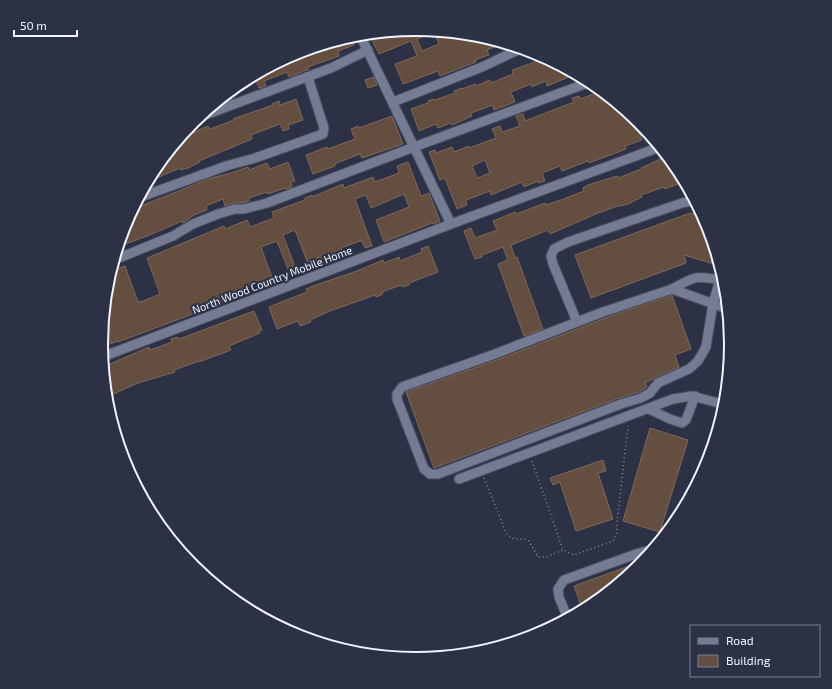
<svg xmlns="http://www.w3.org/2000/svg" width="832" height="689" font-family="'Exo 2',sans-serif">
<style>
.building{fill:#644e40;stroke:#80685a;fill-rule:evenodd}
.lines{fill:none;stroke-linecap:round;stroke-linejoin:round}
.minor-casing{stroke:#4a4e5e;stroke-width:11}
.path{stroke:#858999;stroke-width:1.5;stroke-dasharray:1 3;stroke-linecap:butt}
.minor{stroke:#757b93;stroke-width:9}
.labels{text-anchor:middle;stroke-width:4;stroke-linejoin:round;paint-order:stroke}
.street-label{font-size:11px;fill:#f1f4ff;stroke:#2c3145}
.rim{fill:none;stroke:#f1f4ff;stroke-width:2}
</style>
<rect width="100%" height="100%" fill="#2c3145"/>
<!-- building -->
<g class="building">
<path d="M416 29 478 35 505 43 487 50 489 55 475 60 476 62 440 76 438 71 403 84 395 64 417 56 411 41 379 54 369 34ZM434 32 439 44 422 51 417 39Z"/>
<polygon points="351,36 354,45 338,51 339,56 308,67 309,69 289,77 287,72 264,81 266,86 259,88 254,75 295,53"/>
<polygon points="543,57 576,74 547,86 546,81 532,87 531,84 511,92 515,102 494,110 493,105 471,113 472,116 452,125 451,123 438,128 436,124 419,131 411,109 428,103 428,101 434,99 435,100 455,93 454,91 462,88 462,89 475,84 476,86 490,80 491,83 513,74 512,70 538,61 537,59"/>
<polygon points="374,77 377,85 368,88 365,80"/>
<path d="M602 91 618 104 624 119 633 116 642 140 625 146 626 149 589 163 588 161 562 171 560 166 542 173 545 181 538 183V181L524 187 522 182 491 195 490 191 466 200 467 205 457 209 445 178 440 180 429 152 435 150 436 153 452 147 454 152 469 146V148L496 138 492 129 500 126 502 132 520 126 516 116 523 114 525 121 574 102 572 98 579 96 580 99ZM485 160 490 173 477 178 472 166Z"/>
<polygon points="296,99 303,120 288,125 289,129 283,131 280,124 251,135 252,139 199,161 200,162 188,168 181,170 180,168 147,182 154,169 179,138 198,131 198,130 208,126 210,129 234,120 233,119 273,105 272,104 279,101 280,105"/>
<polygon points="392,116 403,144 362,158 360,154 334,164 335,166 313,174 306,155 327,147 328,149 355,139 351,129 358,126 359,128"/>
<polygon points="667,156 678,169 685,181 665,189 664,187 641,195 642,197 628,204 621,206 621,205 598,213 550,234 548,230 511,245 515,258 517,257 543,329 524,336 498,264 508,260 503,247 482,255 482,257 475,259 464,231 471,228 475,238 497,230 493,221 515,212 516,214 545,203 545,205 561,200 584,191 583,188 588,185 617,176 618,178 641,169 641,168"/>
<polygon points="288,162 295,181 291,182 292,187 286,189 285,188 268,194 267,192 249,198 249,201 243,203 234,203 225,206 223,199 206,206 207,210 194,215 183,223 182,221 152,234 118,247 125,224 133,209 211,178 231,173 248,167 249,170 267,163 270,169"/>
<polygon points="408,162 421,196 429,193 440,221 433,224 432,223 384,242 376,220 409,207 404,194 371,208 366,195 355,199 372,246 365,248 362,241 360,241 341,248 344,256 310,269 295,230 283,235 297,272 290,274 277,241 261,247 274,283 264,287 262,281 236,291 238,297 118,342 118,341 104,346 101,339 107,283 110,272 125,266 138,302 143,301 160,294 147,258 224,226 225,229 247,220 250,227 274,218 272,212 305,200 305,198 312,195 312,197 343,184 344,188 373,177 375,182 399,173 397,166"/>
<polygon points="698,206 708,224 717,255 714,264 684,255 686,263 591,298 575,255 690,213 695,214"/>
<polygon points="428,246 438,272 409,283 409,285 402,287 401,285 382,292 383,294 376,297 375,295 330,311 310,320 311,322 300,326 298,321 277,329 269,307 307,292 306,289 313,286 357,271 383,260 384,263 399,257 400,261 422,252 421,249"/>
<polygon points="672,295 691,349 675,355 679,367 645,383 647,387 639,392 619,398 434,468 406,392 497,360 616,314"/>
<polygon points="254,311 262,330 259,331 260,333 229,346 231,350 199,362 199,361 174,370 175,372 138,383 111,395 104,377 103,367 149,347 150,350 172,342 171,339 178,337 179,339"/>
<polygon points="650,428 688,440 660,532 623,521"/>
<polygon points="603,460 606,471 598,473 613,519 576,531 560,482 553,485 550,478"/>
<polygon points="629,566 632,574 591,607 583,611 574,586"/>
</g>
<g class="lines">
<defs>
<g id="minor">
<polyline points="360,35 451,224"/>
<polyline points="393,102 482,67 522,48"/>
<polyline points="197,118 331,68 368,50"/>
<polyline points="138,198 226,166 255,158 323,134 324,128 308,77"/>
<polyline points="114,260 173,236 193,224 218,214 235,209 244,209 267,203 414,147 590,82"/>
<polyline points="722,273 713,303 706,347 698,361 689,369 658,383 650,393 641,398 621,404 438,474 430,474 424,469 397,399 397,394 402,387 495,354 603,312 672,289 728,309"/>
<path d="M672 289C694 277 695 275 720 280"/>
<polyline points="577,322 553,264 551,256 554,249 568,242 682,203 695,200"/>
<polyline points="102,357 451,224 660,147"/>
<polyline points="649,409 670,419 682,423 686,420 695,396"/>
<polyline points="459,479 673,399 692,396 726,405"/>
<polyline points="568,619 559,597 558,589 564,580 639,553 654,549"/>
</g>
</defs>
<!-- minor casing -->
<use href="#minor" class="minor-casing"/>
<!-- path -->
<g class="path">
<polyline points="532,461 563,550 574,555 613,541 617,533 617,522 628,426"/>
<polyline points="484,478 507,535 514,539 524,539 529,541 538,557 546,557 563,550"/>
</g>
<!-- minor -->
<use href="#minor" class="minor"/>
</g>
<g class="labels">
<!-- street labels -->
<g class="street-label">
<text transform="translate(272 280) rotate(-21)" y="4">North Wood Country Mobile Home</text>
</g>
</g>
<!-- crop -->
<path d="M0 0H832V689H0ZM108 344a308 308 0 1 1 616 0a308 308 0 1 1-616 0Z" fill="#2c3145" fill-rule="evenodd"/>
<path class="rim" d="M108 344a308 308 0 1 1 616 0a308 308 0 1 1-616 0Z"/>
<!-- legend -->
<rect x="690" y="625" width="130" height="52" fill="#2c3145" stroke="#7b7f8f"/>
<rect x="698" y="638" width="20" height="6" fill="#757b93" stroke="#7b7f8f"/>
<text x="726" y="645" font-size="12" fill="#f1f4ff">Road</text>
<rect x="698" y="655" width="20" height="12" fill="#644e40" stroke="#7b7f8f"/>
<text x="726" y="665" font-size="12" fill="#f1f4ff">Building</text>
<!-- scale -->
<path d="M14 30v6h63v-6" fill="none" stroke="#f1f4ff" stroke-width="2"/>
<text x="20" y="30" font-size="12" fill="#f1f4ff" stroke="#2c3145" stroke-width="3" paint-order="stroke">50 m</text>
</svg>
